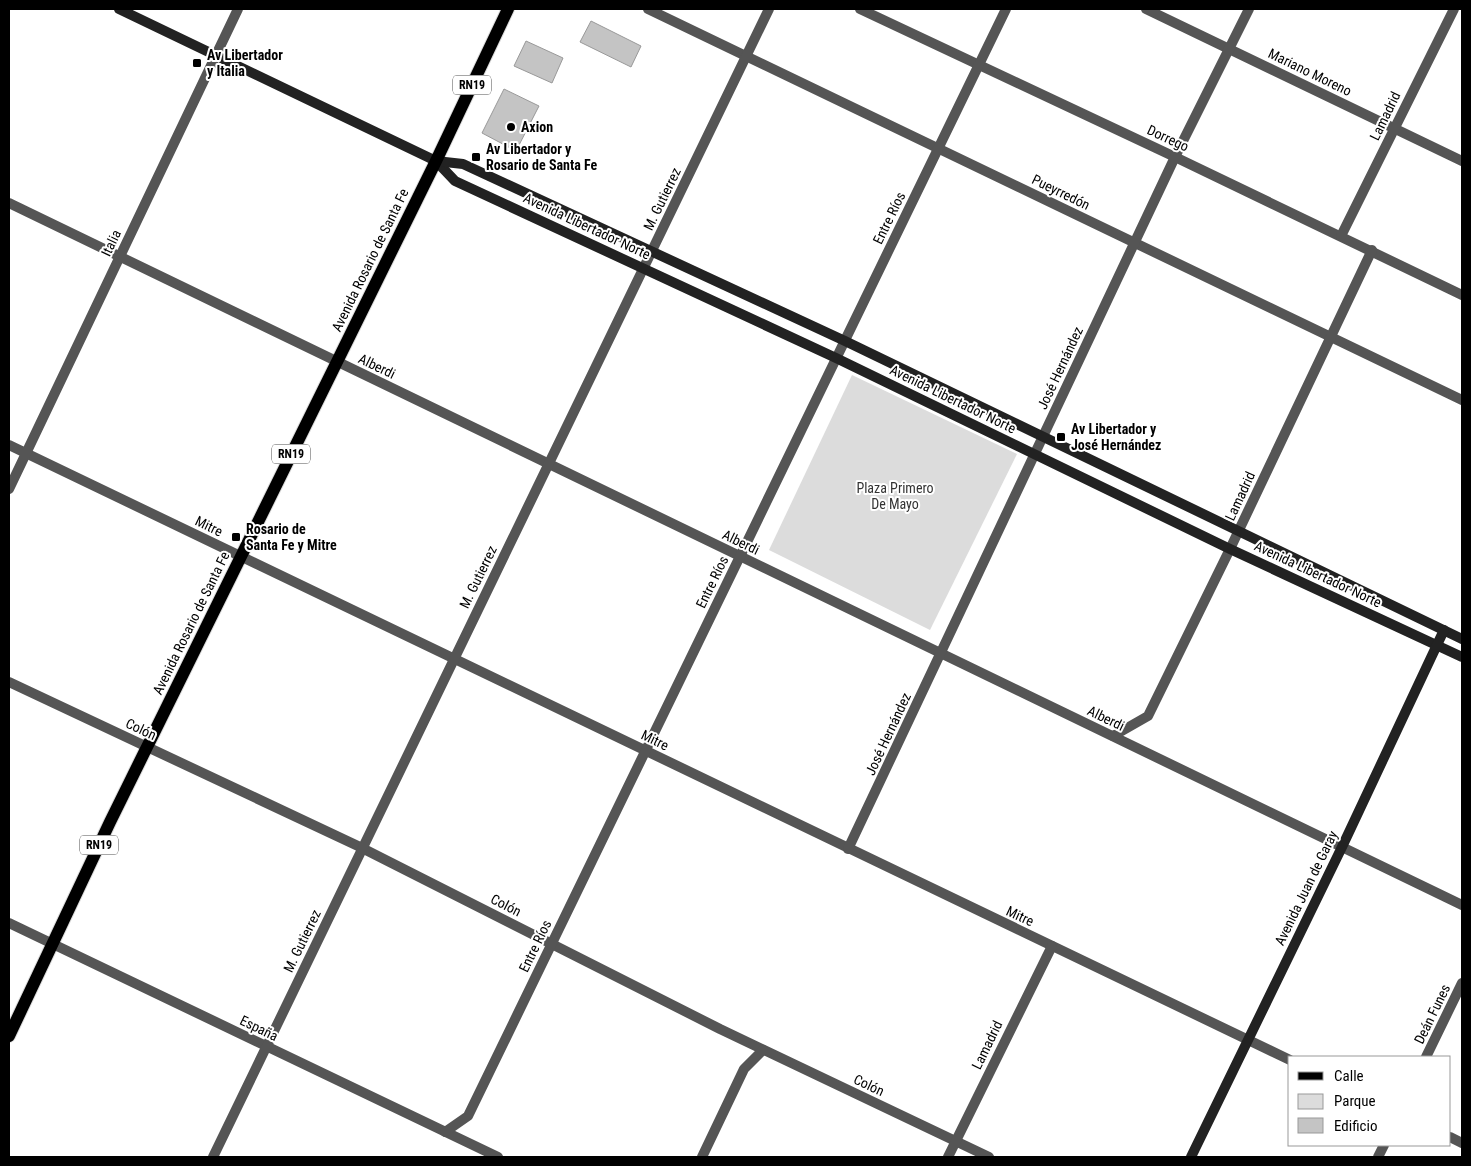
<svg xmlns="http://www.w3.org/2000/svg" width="1471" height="1166" font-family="'Roboto Condensed',sans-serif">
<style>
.green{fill:#dcdcdc}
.building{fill:#c4c4c4;stroke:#999}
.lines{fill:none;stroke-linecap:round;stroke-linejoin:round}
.primary-casing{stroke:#dbdbdb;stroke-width:14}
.street{stroke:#555;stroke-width:10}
.secondary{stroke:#222;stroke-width:10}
.primary{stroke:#000;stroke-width:12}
.poi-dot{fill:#000;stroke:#fff;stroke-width:2}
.labels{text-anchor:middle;stroke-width:4;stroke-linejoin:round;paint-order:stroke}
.shield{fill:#fff;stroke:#4c4c4c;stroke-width:1}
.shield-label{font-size:12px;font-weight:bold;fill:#000}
.poi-label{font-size:14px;font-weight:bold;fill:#000;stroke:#fff;text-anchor:start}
.street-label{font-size:14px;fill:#000;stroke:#fff}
.park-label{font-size:14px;fill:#333;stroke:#fff}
</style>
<rect width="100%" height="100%" fill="#fff"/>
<!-- green -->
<polygon class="green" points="852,375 1017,454 930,630 769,550"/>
<!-- building -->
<g class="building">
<polygon points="591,21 641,46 631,67 580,42"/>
<polygon points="526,41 563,58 552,83 514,66"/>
<polygon points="504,89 539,106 516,151 482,133"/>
</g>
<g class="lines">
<defs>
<polyline id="primary" points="9,1036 110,822 436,161 508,9"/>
</defs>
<!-- primary casing -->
<use href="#primary" class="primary-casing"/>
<!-- street -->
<g class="street">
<polyline points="648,9 1462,400"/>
<polyline points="860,9 1175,157 1462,295"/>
<polyline points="1146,9 1462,161"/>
<polyline points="9,203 1462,905"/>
<polyline points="1341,236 1454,9"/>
<polyline points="9,445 1290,1060"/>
<polyline points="9,489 238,9"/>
<polyline points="9,682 358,846 720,1029 989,1157"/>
<polyline points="1113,736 1148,716 1230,549 1372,250"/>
<polyline points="848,849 1175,157 1249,9"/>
<polyline points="9,923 498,1157"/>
<polyline points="1426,1057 1462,983"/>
<polyline points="445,1132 468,1116 1006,9"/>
<polyline points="1450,1137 1462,1143"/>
<polyline points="213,1157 769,9"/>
<polyline points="702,1157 744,1069 763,1050"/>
<polyline points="948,1157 1052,946"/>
<polyline points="1378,1157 1384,1145"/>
</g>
<!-- secondary -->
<g class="secondary">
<polyline points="119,9 436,161 455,181 836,358 1230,549 1462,657"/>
<polyline points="436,161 463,164 845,341 1462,639"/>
<polyline points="1191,1157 1342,847 1444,630"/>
</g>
<!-- primary -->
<use href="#primary" class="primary"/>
</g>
<!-- markers -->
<g class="poi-dot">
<rect x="192" y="58" width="10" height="10" rx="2.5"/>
<circle cx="511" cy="127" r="5"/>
<rect x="471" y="152" width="10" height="10" rx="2.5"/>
<rect x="1056" y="432" width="10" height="10" rx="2.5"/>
<rect x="231" y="532" width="10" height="10" rx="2.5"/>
</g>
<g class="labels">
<!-- shield labels -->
<g class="shield">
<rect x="453" y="75.5" width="38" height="19" rx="4"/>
<rect x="272" y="444.5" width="38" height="19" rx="4"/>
<rect x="80" y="835.5" width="38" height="19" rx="4"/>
</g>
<g class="shield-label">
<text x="472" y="89">RN19</text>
<text x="291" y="458">RN19</text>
<text x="99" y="849">RN19</text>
</g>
<!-- poi labels -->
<g class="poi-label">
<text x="207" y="60">Av Libertador<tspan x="207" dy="16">y Italia</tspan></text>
<text x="521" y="132">Axion</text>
<text x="486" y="154">Av Libertador y<tspan x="486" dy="16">Rosario de Santa Fe</tspan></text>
<text x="1071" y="434">Av Libertador y<tspan x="1071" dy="16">José Hernández</tspan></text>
<text x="246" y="534">Rosario de<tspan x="246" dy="16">Santa Fe y Mitre</tspan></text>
</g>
<!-- street labels -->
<g class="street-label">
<text transform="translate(1310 72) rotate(26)" y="5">Mariano Moreno</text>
<text transform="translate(1385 116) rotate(-64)" y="5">Lamadrid</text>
<text transform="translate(1168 138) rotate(25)" y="5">Dorrego</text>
<text transform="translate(1061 192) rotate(26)" y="5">Pueyrredón</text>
<text transform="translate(662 199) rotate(-64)" y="5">M. Gutierrez</text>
<text transform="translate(889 218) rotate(-64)" y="5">Entre Ríos</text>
<text transform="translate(587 226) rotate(25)" y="5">Avenida Libertador Norte</text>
<text transform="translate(111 243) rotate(-64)" y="5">Italia</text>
<text transform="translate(370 260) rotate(-64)" y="5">Avenida Rosario de Santa Fe</text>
<text transform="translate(377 366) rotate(26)" y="5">Alberdi</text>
<text transform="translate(1060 368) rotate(-65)" y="5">José Hernández</text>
<text transform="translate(953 399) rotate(26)" y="5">Avenida Libertador Norte</text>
<text transform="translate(1240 496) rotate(-65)" y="5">Lamadrid</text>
<text transform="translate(209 526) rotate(26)" y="5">Mitre</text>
<text transform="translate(741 542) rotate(26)" y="5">Alberdi</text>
<text transform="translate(1318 574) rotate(25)" y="5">Avenida Libertador Norte</text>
<text transform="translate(478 577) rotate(-64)" y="5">M. Gutierrez</text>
<text transform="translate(712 582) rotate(-64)" y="5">Entre Ríos</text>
<text transform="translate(191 623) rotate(-64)" y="5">Avenida Rosario de Santa Fe</text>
<text transform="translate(1106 718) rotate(26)" y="5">Alberdi</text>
<text transform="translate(141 729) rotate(25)" y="5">Colón</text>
<text transform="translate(888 734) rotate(-65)" y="5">José Hernández</text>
<text transform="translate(655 740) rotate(26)" y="5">Mitre</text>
<text transform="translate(1306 888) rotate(-64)" y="5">Avenida Juan de Garay</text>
<text transform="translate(506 905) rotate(27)" y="5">Colón</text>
<text transform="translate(1020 916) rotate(25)" y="5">Mitre</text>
<text transform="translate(302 941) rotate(-64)" y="5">M. Gutierrez</text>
<text transform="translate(535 946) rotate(-64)" y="5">Entre Ríos</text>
<text transform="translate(1432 1014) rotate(-64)" y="5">Deán Funes</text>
<text transform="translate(259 1028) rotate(26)" y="5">España</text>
<text transform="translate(987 1045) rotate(-64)" y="5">Lamadrid</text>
<text transform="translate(869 1085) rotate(25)" y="5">Colón</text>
</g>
<!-- park labels -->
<g class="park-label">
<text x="895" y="493">Plaza Primero<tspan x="895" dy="16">De Mayo</tspan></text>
</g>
</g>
<!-- border -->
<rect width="1471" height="1166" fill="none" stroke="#000000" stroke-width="20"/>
<!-- legend -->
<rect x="1288" y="1056" width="162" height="90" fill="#ffffff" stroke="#999999"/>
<rect x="1298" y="1072" width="25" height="8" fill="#000000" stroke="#999999"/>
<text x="1334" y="1081" font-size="15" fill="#000000">Calle</text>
<rect x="1298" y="1094" width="25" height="15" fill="#dcdcdc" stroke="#999999"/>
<text x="1334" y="1106" font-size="15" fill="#000000">Parque</text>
<rect x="1298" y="1118" width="25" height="15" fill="#c4c4c4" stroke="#999999"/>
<text x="1334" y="1131" font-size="15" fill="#000000">Edificio</text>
</svg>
